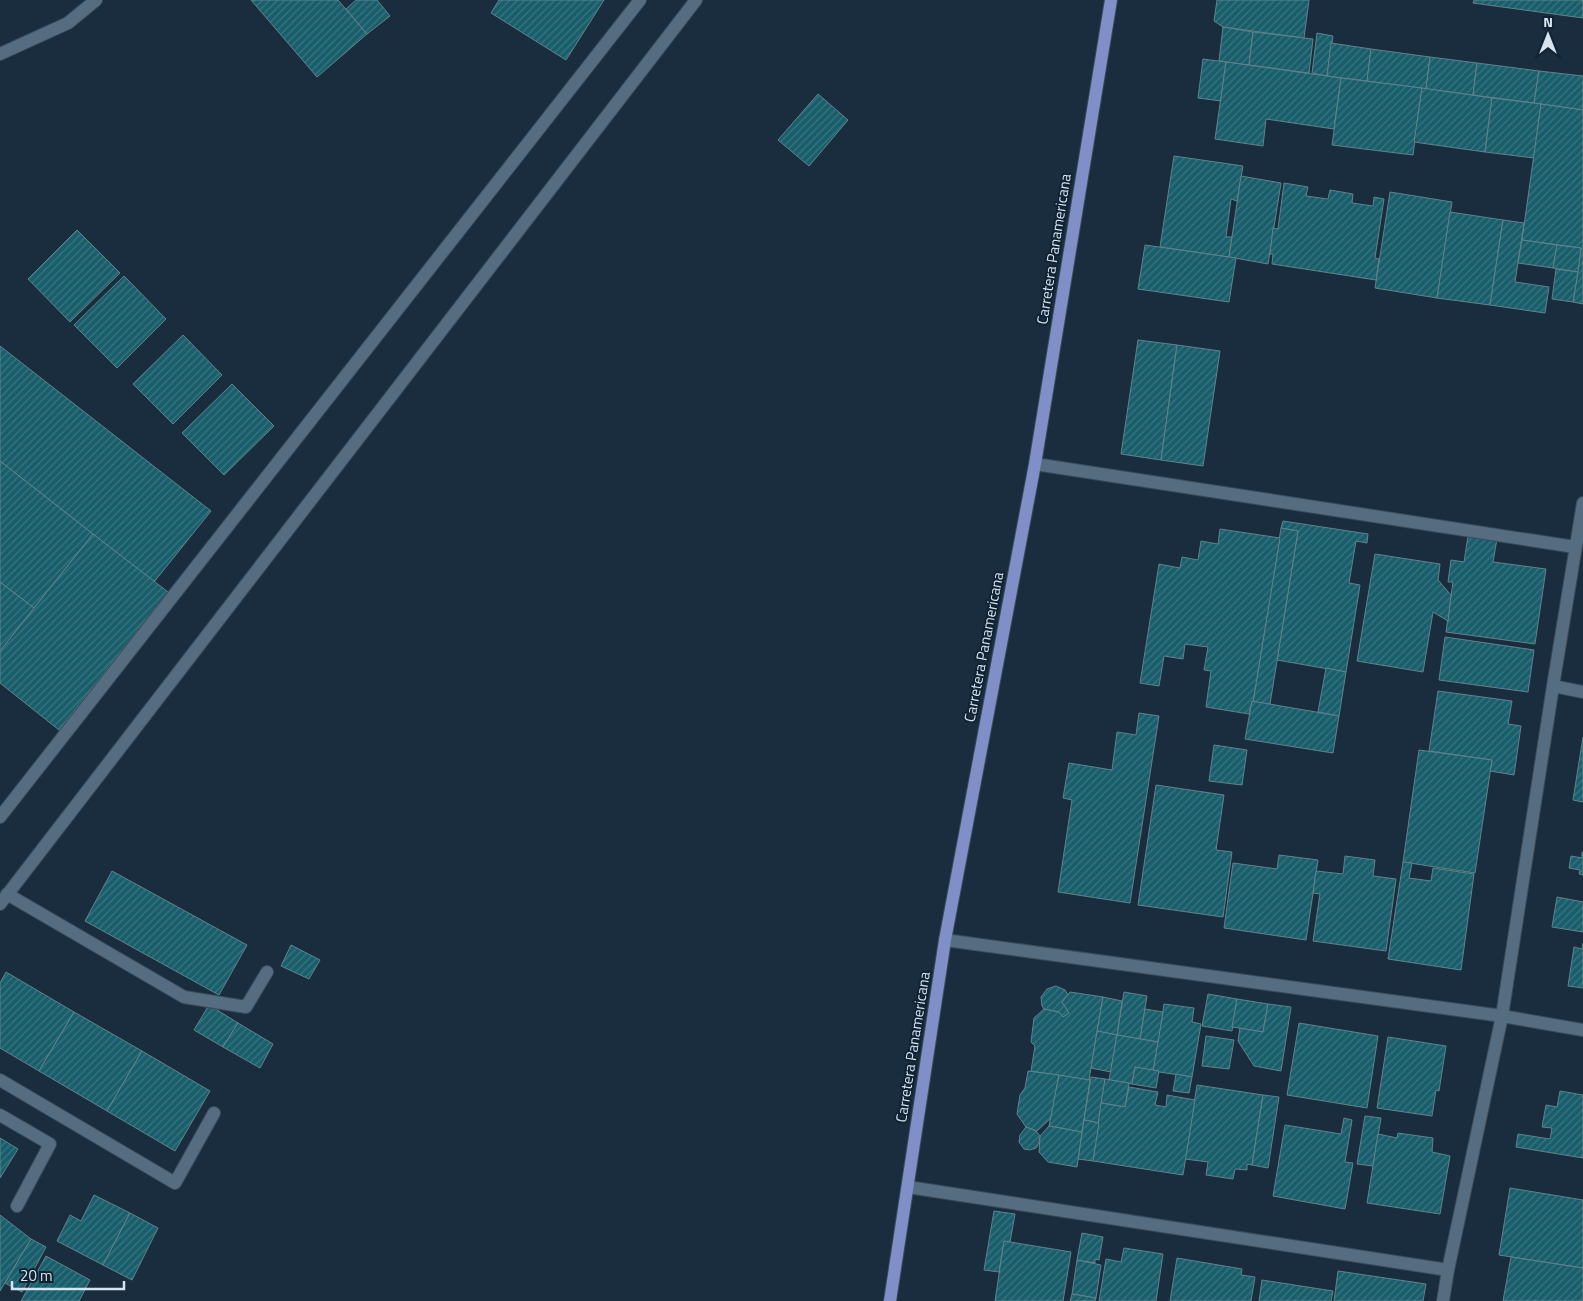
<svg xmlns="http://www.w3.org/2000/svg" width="1583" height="1301" font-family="'Titillium Web',sans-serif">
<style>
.building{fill:url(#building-hatch);stroke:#61838b}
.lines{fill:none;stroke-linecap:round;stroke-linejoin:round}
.minor-casing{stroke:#3a4b5a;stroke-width:14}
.major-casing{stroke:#3a4b5a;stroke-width:14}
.minor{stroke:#566c80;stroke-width:12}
.major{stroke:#818fc9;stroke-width:12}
.labels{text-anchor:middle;stroke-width:4;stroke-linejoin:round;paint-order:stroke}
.street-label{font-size:15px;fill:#d7e4ef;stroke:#102334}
</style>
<defs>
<pattern id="building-hatch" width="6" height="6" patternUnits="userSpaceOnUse" patternTransform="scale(1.25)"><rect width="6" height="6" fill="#195e6b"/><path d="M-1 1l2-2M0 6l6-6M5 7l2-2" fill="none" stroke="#3a7580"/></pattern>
</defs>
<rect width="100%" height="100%" fill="#1a2d3e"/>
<!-- building -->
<g class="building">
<polygon points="251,0 338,0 367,34 317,77"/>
<polygon points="356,0 377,0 390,16 367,34 346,9"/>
<polygon points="499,0 604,0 566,60 491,13"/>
<polygon points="1217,0 1309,0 1304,38 1223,27 1214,21"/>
<polygon points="1474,0 1583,0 1583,18 1473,3"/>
<polygon points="1223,27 1253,32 1249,65 1219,61"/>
<polygon points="1253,32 1313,39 1309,73 1249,65"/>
<polygon points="1317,33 1333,36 1327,76 1312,73"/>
<polygon points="1331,43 1371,49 1367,81 1327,76"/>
<polygon points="1371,49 1430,57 1426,89 1367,81"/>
<polygon points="1430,57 1477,63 1473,95 1426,89"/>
<polygon points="1203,59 1226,62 1221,101 1198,98"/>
<polygon points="1226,62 1341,78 1334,129 1266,119 1263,146 1215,139"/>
<polygon points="1477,63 1539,71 1534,103 1473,95"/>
<polygon points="1539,71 1583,76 1583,110 1534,103"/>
<polygon points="1341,78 1422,88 1413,155 1332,145"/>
<polygon points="1422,88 1492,98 1485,152 1414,142"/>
<polygon points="818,94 848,120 809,166 778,140"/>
<polygon points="1492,98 1541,104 1534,158 1485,152"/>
<polygon points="1541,104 1583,110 1583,304 1573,302 1581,248 1522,240"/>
<polygon points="1174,156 1243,166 1237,201 1231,199 1226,237 1232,237 1229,257 1160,247"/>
<polygon points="1241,176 1281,183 1268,264 1229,257"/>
<polygon points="1284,183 1308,187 1306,196 1328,199 1330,190 1353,194 1352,203 1373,206 1374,197 1384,199 1375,258 1379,259 1376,280 1272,264 1273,254 1270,254 1273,228 1278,229"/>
<polygon points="1390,192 1452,202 1437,298 1375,288"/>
<polygon points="1450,212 1503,220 1490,305 1437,298"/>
<polygon points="1503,220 1524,223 1515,282 1549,287 1545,313 1490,305"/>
<polygon points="77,230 120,273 70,322 28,279"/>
<polygon points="1522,240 1557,245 1553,268 1518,263"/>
<polygon points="1145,245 1236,258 1229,302 1138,289"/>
<polygon points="1557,245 1581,248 1578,272 1553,268"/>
<polygon points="1556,269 1578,272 1573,302 1552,299"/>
<polygon points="124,276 166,319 117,368 74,325"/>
<polygon points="183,335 222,375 173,424 133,384"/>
<polygon points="1138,340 1177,345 1161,460 1121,454"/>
<polygon points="1177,345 1220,351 1203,466 1161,460"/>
<polygon points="0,346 211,511 154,582 0,461"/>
<polygon points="232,384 274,426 224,475 182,433"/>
<polygon points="0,461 93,534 34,608 0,582"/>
<polygon points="1283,521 1368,534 1367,543 1356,541 1349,583 1360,585 1346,672 1277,660 1298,531 1281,528"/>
<polygon points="1281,528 1298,531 1270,704 1253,702"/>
<polygon points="1220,529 1280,538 1253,702 1252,701 1249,714 1206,707 1211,671 1204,670 1208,647 1185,644 1183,659 1164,656 1159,686 1140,683 1159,564 1180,568 1182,557 1198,560 1201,541 1218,544"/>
<polygon points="93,534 168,592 59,730 0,683 0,651"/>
<polygon points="1468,536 1497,539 1493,562 1546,569 1535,644 1446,632 1453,582 1448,582 1451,560 1464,562"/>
<polygon points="1375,554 1440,564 1438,580 1451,595 1448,621 1433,612 1423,672 1357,661"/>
<polygon points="0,582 34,608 0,651"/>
<polygon points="1445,637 1534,650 1528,692 1439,680"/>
<polygon points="1326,668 1346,672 1339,716 1318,712"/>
<polygon points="1438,691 1512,701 1508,724 1521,726 1514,775 1490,771 1492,760 1429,751"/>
<polygon points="1252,701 1339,716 1333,753 1245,739"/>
<polygon points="1139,713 1159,716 1130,903 1058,892 1072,800 1063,798 1069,763 1112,770 1117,732 1136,735"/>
<polygon points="1583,737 1583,802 1573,800"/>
<polygon points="1214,745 1247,750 1242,785 1209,781"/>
<polygon points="1419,750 1492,760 1475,873 1403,862"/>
<polygon points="1156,785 1224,795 1216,850 1232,852 1223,917 1138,905"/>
<polygon points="1582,852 1583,852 1583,875 1579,874 1580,870 1569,868 1571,856 1582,858"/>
<polygon points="1279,855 1318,860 1306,940 1224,928 1233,863 1277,869"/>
<polygon points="1345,856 1375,860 1373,876 1396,879 1386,951 1313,941 1320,894 1313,893 1316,871 1343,874"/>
<polygon points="1403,862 1412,863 1409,878 1431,881 1433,868 1474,874 1461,970 1388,959"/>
<polygon points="112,871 247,945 219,995 85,921"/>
<polygon points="1557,897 1583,902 1583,932 1552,927"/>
<polygon points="1583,943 1583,988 1568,986 1574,947 1582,949"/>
<polygon points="291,945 320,960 309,979 281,966"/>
<polygon points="6,972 74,1012 39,1071 0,1048 0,983"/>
<polygon points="1056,986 1065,990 1068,995 1062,1002 1069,1013 1063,1017 1059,1012 1044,1009 1042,1006 1041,997 1047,989"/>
<polygon points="1070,992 1103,997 1089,1080 1031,1071 1035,1046 1031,1042 1034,1018 1044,1009 1059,1012 1063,1017 1069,1013 1062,1002"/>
<polygon points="1124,992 1147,996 1140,1039 1117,1035"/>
<polygon points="1208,994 1237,999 1232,1031 1202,1026"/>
<polygon points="1103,997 1122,1001 1117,1035 1097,1031"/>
<polygon points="1237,999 1268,1004 1263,1032 1232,1027"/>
<polygon points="1164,1004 1194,1008 1192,1022 1201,1024 1192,1077 1153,1071"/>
<polygon points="1268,1004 1291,1007 1281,1071 1254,1066 1238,1041 1240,1028 1263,1032"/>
<polygon points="209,1005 238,1023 223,1047 194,1030"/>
<polygon points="1145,1009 1163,1012 1158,1042 1140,1039"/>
<polygon points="74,1012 142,1051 107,1111 39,1071"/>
<polygon points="238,1023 273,1044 260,1068 223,1047"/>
<polygon points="1299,1023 1378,1036 1367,1108 1287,1095"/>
<polygon points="1097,1031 1117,1035 1111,1072 1091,1068"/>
<polygon points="1117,1035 1158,1042 1153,1071 1135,1067 1132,1084 1109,1080"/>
<polygon points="1206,1036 1234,1040 1229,1069 1202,1066"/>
<polygon points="1388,1037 1446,1046 1439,1091 1436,1090 1432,1116 1377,1108"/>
<polygon points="142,1051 210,1091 175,1151 107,1111"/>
<polygon points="1135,1067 1159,1071 1156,1088 1132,1084"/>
<polygon points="1028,1071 1059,1075 1051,1118 1037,1131 1026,1127 1017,1114 1020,1095 1025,1088"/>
<polygon points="1176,1074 1192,1077 1189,1093 1173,1091"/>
<polygon points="1059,1075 1090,1080 1082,1132 1049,1126"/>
<polygon points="1091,1077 1105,1079 1099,1123 1084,1120"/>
<polygon points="1105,1079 1129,1083 1125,1107 1101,1103"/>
<polygon points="1197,1085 1263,1095 1252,1165 1247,1164 1247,1170 1235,1169 1233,1179 1206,1175 1208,1162 1185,1159"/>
<polygon points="1129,1087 1158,1092 1155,1105 1166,1107 1167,1095 1195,1100 1183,1175 1093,1161 1101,1103 1125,1107"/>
<polygon points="1560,1091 1583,1095 1583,1158 1516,1147 1518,1134 1550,1139 1552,1128 1542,1127 1546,1105 1557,1107"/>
<polygon points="1263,1095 1279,1097 1268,1168 1252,1165"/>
<polygon points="1365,1116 1381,1118 1373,1166 1357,1164"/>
<polygon points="1344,1118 1352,1120 1345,1162 1353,1163 1345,1209 1273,1196 1285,1125 1341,1134"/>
<polygon points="1084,1120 1099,1123 1093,1161 1078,1159"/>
<polygon points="1049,1126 1082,1132 1077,1167 1048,1162 1039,1152 1040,1136"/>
<polygon points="1026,1127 1036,1131 1040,1136 1039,1143 1036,1148 1030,1150 1024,1149 1019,1142 1020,1135"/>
<polygon points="1398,1133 1433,1138 1432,1152 1450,1156 1440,1214 1367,1203 1378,1134 1397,1138"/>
<polygon points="0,1138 18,1149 0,1178"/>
<polygon points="1510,1188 1583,1200 1583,1268 1499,1255"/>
<polygon points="94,1195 130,1213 103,1265 57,1241 70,1215 81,1221"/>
<polygon points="994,1211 1015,1214 1010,1242 1004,1241 999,1272 984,1270"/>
<polygon points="130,1213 158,1228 132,1280 103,1265"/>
<polygon points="0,1215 31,1239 0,1291"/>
<polygon points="1082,1233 1103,1237 1099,1260 1095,1259 1095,1263 1077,1260"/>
<polygon points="31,1239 46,1247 22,1292 5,1283"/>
<polygon points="1004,1241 1071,1252 1063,1301 995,1301"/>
<polygon points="1124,1248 1163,1254 1156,1301 1099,1301 1106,1259 1121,1262"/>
<polygon points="46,1256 90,1280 79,1301 21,1301"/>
<polygon points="1511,1257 1583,1268 1583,1301 1503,1301"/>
<polygon points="1177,1258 1242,1269 1241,1275 1255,1277 1251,1301 1170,1301"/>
<polygon points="1077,1260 1101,1265 1096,1298 1072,1294"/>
<polygon points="1338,1271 1426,1284 1423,1301 1334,1301"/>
<polygon points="1262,1280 1333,1291 1331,1301 1259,1301"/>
<polygon points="1072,1294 1096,1298 1095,1301 1070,1301"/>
</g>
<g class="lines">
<defs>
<g id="minor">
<polyline points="0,54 68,23 96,0"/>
<polyline points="1035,464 1575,547"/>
<polyline points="1553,686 1583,692"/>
<polyline points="0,817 640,0"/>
<polyline points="7,894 184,997 246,1007 267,972"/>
<polyline points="0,904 696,0"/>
<polyline points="945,940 1502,1016 1583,1030"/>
<polyline points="0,1080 175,1183 214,1113"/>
<polyline points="0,1115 50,1144 17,1206"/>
<polyline points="908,1187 1448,1270"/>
<polyline points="1443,1301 1448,1270 1502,1016 1553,686 1583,503"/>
</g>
<polyline id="major" points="890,1301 945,940 1035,464 1111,0"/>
</defs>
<!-- minor casing -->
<use href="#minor" class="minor-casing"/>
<!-- major casing -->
<use href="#major" class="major-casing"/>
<!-- minor -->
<use href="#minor" class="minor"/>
<!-- major -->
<use href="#major" class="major"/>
</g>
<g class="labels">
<!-- street labels -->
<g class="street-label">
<text transform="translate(1054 249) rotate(-81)" y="5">Carretera Panamericana</text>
<text transform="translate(984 647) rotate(-79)" y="5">Carretera Panamericana</text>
<text transform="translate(913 1047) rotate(-81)" y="5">Carretera Panamericana</text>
</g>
</g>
<!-- north arrow -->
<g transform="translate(1548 35)" stroke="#102334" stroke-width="4" paint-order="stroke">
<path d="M0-4L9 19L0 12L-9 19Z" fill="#d7e4ef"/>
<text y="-8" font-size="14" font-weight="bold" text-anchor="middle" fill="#d7e4ef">N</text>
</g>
<!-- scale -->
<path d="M12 1281v8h112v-8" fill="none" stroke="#d7e4ef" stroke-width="2.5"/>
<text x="20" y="1281" font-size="15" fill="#d7e4ef" stroke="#102334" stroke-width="4" paint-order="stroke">20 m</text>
</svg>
